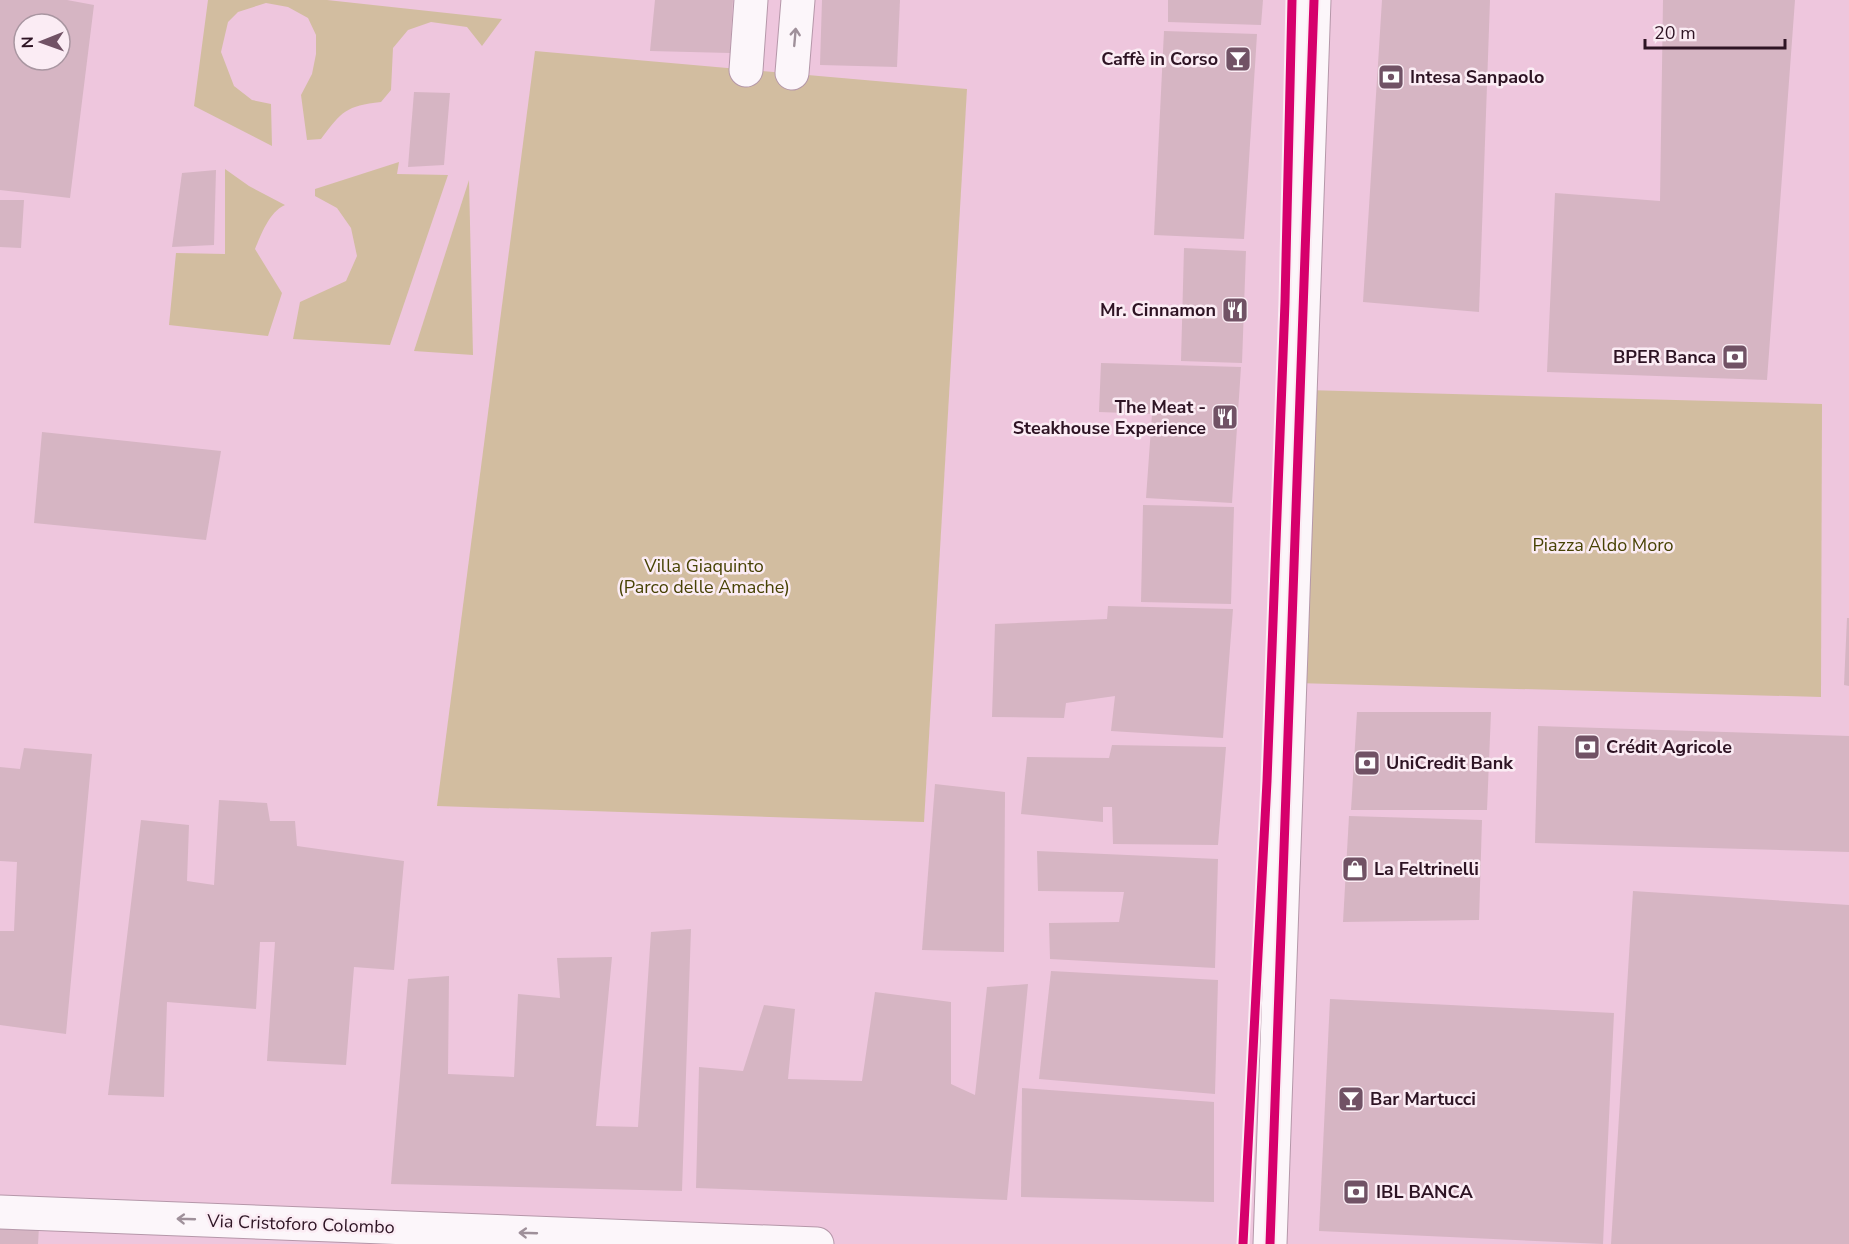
<svg xmlns="http://www.w3.org/2000/svg" width="1849" height="1244" font-family="'Nunito Sans',sans-serif">
<style>
.green{fill:#d2bda0}
.building{fill:#d6b5c3;fill-rule:evenodd}
.lines{fill:none;stroke-linecap:round;stroke-linejoin:round}
.street-casing{stroke:#b597a9;stroke-width:35}
.street{stroke:#fcf6fa;stroke-width:33}
.cycleway-casing{stroke:#fbecf4;stroke-width:13}
.cycleway{stroke:#d6006c;stroke-width:9}
.oneway{stroke:#9f909a}
.labels{text-anchor:middle;stroke-width:5;stroke-linejoin:round;paint-order:stroke}
.poi-label{font-size:18px;font-weight:bold;fill:#2e1424;stroke:#fbecf4;text-anchor:start}
.park-label{font-size:18px;fill:#474204;stroke:#fbecf4}
.street-label{font-size:18px;fill:#2e1424;stroke:#fbecf4}
</style>
<rect width="100%" height="100%" fill="#eec6dd"/>
<!-- green -->
<g class="green">
<path d="M208 0H327L502 19 482 46 467 27 431 22 408 30 393 48 391 90 381 102C346 106 342 111 321 139L307 140 301 95 312 74 316 54V35L308 18 288 7 266 3 238 12 228 22 221 52 234 86 252 100 271 104 272 146 194 106Z"/>
<polygon points="535,51 967,89 924,822 437,806"/>
<polygon points="399,162 397,174 448,175 390,345 293,339 300,302 346,281 357,256 351,228 337,208 315,196 315,189"/>
<path d="M225 169 249 186 285 205C269 212 261 235 255 249L282 293 268 336 169 325 176 253 225 254Z"/>
<polygon points="469,180 473,355 414,351"/>
<polygon points="1306,390 1822,404 1821,697 1295,683"/>
</g>
<!-- building -->
<g class="building">
<path d="M0 0H67L94 5 70 198 0 190ZM24 24H60V60H24Z"/>
<polygon points="655,0 733,0 730,53 650,51"/>
<polygon points="822,0 900,0 897,67 820,65"/>
<polygon points="1168,0 1263,0 1261,25 1168,22"/>
<polygon points="1382,0 1490,0 1479,312 1363,302"/>
<polygon points="1663,0 1795,0 1767,380 1547,372 1555,193 1660,201"/>
<polygon points="1164,31 1257,34 1244,239 1154,235"/>
<polygon points="414,92 450,93 444,165 408,167"/>
<polygon points="216,170 214,245 172,247 182,173"/>
<polygon points="0,200 24,200 21,248 0,247"/>
<polygon points="1184,248 1246,251 1242,363 1181,361"/>
<polygon points="1101,363 1241,367 1232,503 1146,498 1152,414 1099,412"/>
<polygon points="42,432 221,451 206,540 34,523"/>
<polygon points="1143,505 1234,507 1231,604 1141,602"/>
<polygon points="1108,606 1233,609 1223,738 1111,731 1115,696 1066,703 1064,718 992,717 995,624 1107,619"/>
<polygon points="1847,618 1849,618 1849,686 1844,685"/>
<polygon points="1357,712 1491,712 1487,810 1351,810"/>
<polygon points="1538,726 1849,736 1849,852 1535,843"/>
<polygon points="1112,745 1226,747 1218,845 1113,844 1112,807 1103,807 1103,822 1021,814 1027,757 1109,758"/>
<polygon points="24,748 92,754 66,1034 0,1025 0,931 14,931 17,862 0,861 0,767 20,769"/>
<polygon points="935,784 1005,792 1004,952 922,950"/>
<polygon points="219,800 267,803 270,821 295,821 297,846 404,861 394,970 354,967 346,1065 267,1061 275,942 260,942 256,1009 167,1002 164,1097 108,1095 141,820 189,825 187,881 214,885"/>
<polygon points="1349,816 1482,820 1479,920 1343,922"/>
<polygon points="1037,851 1218,859 1215,968 1050,959 1049,923 1119,922 1124,892 1038,891"/>
<polygon points="1633,891 1849,905 1849,1244 1611,1244"/>
<polygon points="691,929 682,1191 391,1184 408,979 449,976 448,1074 514,1077 518,994 560,998 557,958 612,957 596,1126 638,1127 651,932"/>
<polygon points="1051,971 1218,980 1215,1094 1039,1079"/>
<polygon points="1028,984 1007,1200 696,1188 699,1067 743,1071 764,1005 795,1009 788,1079 862,1081 875,992 951,1002 951,1084 975,1095 987,987"/>
<polygon points="1330,999 1614,1013 1603,1244 1319,1231"/>
<polygon points="1022,1088 1214,1102 1214,1202 1021,1197"/>
<polygon points="0,1224 39,1227 38,1244 0,1244"/>
</g>
<g class="lines">
<defs>
<g id="street">
<polyline points="746,70 751,0"/>
<polyline points="792,73 798,0"/>
<polyline points="0,1212 817,1244"/>
<polyline points="1270,1244 1314,0"/>
</g>
</defs>
<!-- street casing -->
<use href="#street" class="street-casing"/>
<!-- street -->
<use href="#street" class="street"/>
<defs>
<g id="cycleway">
<polyline points="1243,1244 1267,781 1285,302 1292,0"/>
<polyline points="1270,1244 1314,0"/>
</g>
</defs>
<!-- cycleway casing -->
<use href="#cycleway" class="cycleway-casing"/>
<!-- cycleway -->
<use href="#cycleway" class="cycleway"/>
</g>
<!-- one-way arrows -->
<defs><path id="oneway-shaft" d="M-6 0H5M1.5-3L5.5 0L1.5 3" fill="none" stroke-width="1.6" stroke-linecap="round" stroke-linejoin="round" transform="scale(1.5)"/></defs>
<g class="oneway">
<use href="#oneway-shaft" transform="translate(795 37) rotate(-85)"/>
<use href="#oneway-shaft" transform="translate(186 1219) rotate(-178)"/>
<use href="#oneway-shaft" transform="translate(528 1233) rotate(-178)"/>
</g>
<!-- icons -->
<defs>
<symbol id="bar-square" viewBox="-11 -11 22 22"><rect x="-9" y="-9" width="18" height="18" rx="4" fill="#715265" stroke="#fbecf4"/><path d="M-6-5H6L.8 .8V4.5H3.5V6h-7V4.5H-.8V.8Z" fill="#fff"/></symbol>
<symbol id="bank-square" viewBox="-11 -11 22 22"><rect x="-9" y="-9" width="18" height="18" rx="4" fill="#715265" stroke="#fbecf4"/><path d="M-6-4H6V4H-6ZM0-2.3a2.3 2.3 0 1 0 0 4.6a2.3 2.3 0 1 0 0-4.6Z" fill="#fff"/></symbol>
<symbol id="restaurant-square" viewBox="-11 -11 22 22"><rect x="-9" y="-9" width="18" height="18" rx="4" fill="#715265" stroke="#fbecf4"/><path d="M-5-6h1v4h1v-4h1v4h1v-4h1v5L-1.5 .5V6h-2V.5L-5-1ZM5-6V6H3V1.5H1.5Q1.5-4 5-6Z" fill="#fff"/></symbol>
<symbol id="shop-square" viewBox="-11 -11 22 22"><rect x="-9" y="-9" width="18" height="18" rx="4" fill="#715265" stroke="#fbecf4"/><path d="M-5-2.5h2.3a2.7 3.5 0 0 1 5.4 0H5L5.5 6h-11ZM-1.5-2.5h3a1.5 2.3 0 0 0-3 0Z" fill="#fff"/></symbol>
</defs>
<g fill-rule="evenodd">
<use href="#bar-square" x="1223" y="44" width="30" height="30"/>
<use href="#bank-square" x="1376" y="62" width="30" height="30"/>
<use href="#restaurant-square" x="1220" y="295" width="30" height="30"/>
<use href="#bank-square" x="1720" y="342" width="30" height="30"/>
<use href="#restaurant-square" x="1210" y="402" width="30" height="30"/>
<use href="#bank-square" x="1572" y="732" width="30" height="30"/>
<use href="#bank-square" x="1352" y="748" width="30" height="30"/>
<use href="#shop-square" x="1340" y="854" width="30" height="30"/>
<use href="#bar-square" x="1336" y="1084" width="30" height="30"/>
<use href="#bank-square" x="1341" y="1177" width="30" height="30"/>
</g>
<g class="labels">
<!-- poi labels -->
<g class="poi-label">
<text x="1218" y="65" text-anchor="end">Caffè in Corso</text>
<text x="1410" y="83">Intesa Sanpaolo</text>
<text x="1216" y="316" text-anchor="end">Mr. Cinnamon</text>
<text x="1716" y="363" text-anchor="end">BPER Banca</text>
<text x="1206" y="413" text-anchor="end">The Meat -<tspan x="1206" dy="21">Steakhouse Experience</tspan></text>
<text x="1606" y="753">Crédit Agricole</text>
<text x="1386" y="769">UniCredit Bank</text>
<text x="1374" y="875">La Feltrinelli</text>
<text x="1370" y="1105">Bar Martucci</text>
<text x="1376" y="1198">IBL BANCA</text>
</g>
<!-- park labels -->
<g class="park-label">
<text x="1603" y="551">Piazza Aldo Moro</text>
<text x="704" y="572">Villa Giaquinto<tspan x="704" dy="21">(Parco delle Amache)</tspan></text>
</g>
<!-- street labels -->
<g class="street-label">
<text transform="translate(301 1224) rotate(2)" y="6">Via Cristoforo Colombo</text>
</g>
</g>
<!-- north arrow -->
<g transform="translate(42 42) rotate(269)"><circle r="28" fill="#fbecf4" stroke="#a996a1" stroke-width="1.5"/>
<path d="M0-4.5L10 22L0 15L-10 22Z" fill="#715265"/>
<text y="-9" font-size="16" font-weight="bold" text-anchor="middle" fill="#2e1424">N</text>
</g>
<!-- scale -->
<path d="M1645 39v9h140v-9" fill="none" stroke="#2e1424" stroke-width="3"/>
<text x="1654" y="39" font-size="18" fill="#2e1424" stroke="#fbecf4" stroke-width="4.5" paint-order="stroke">20 m</text>
</svg>
